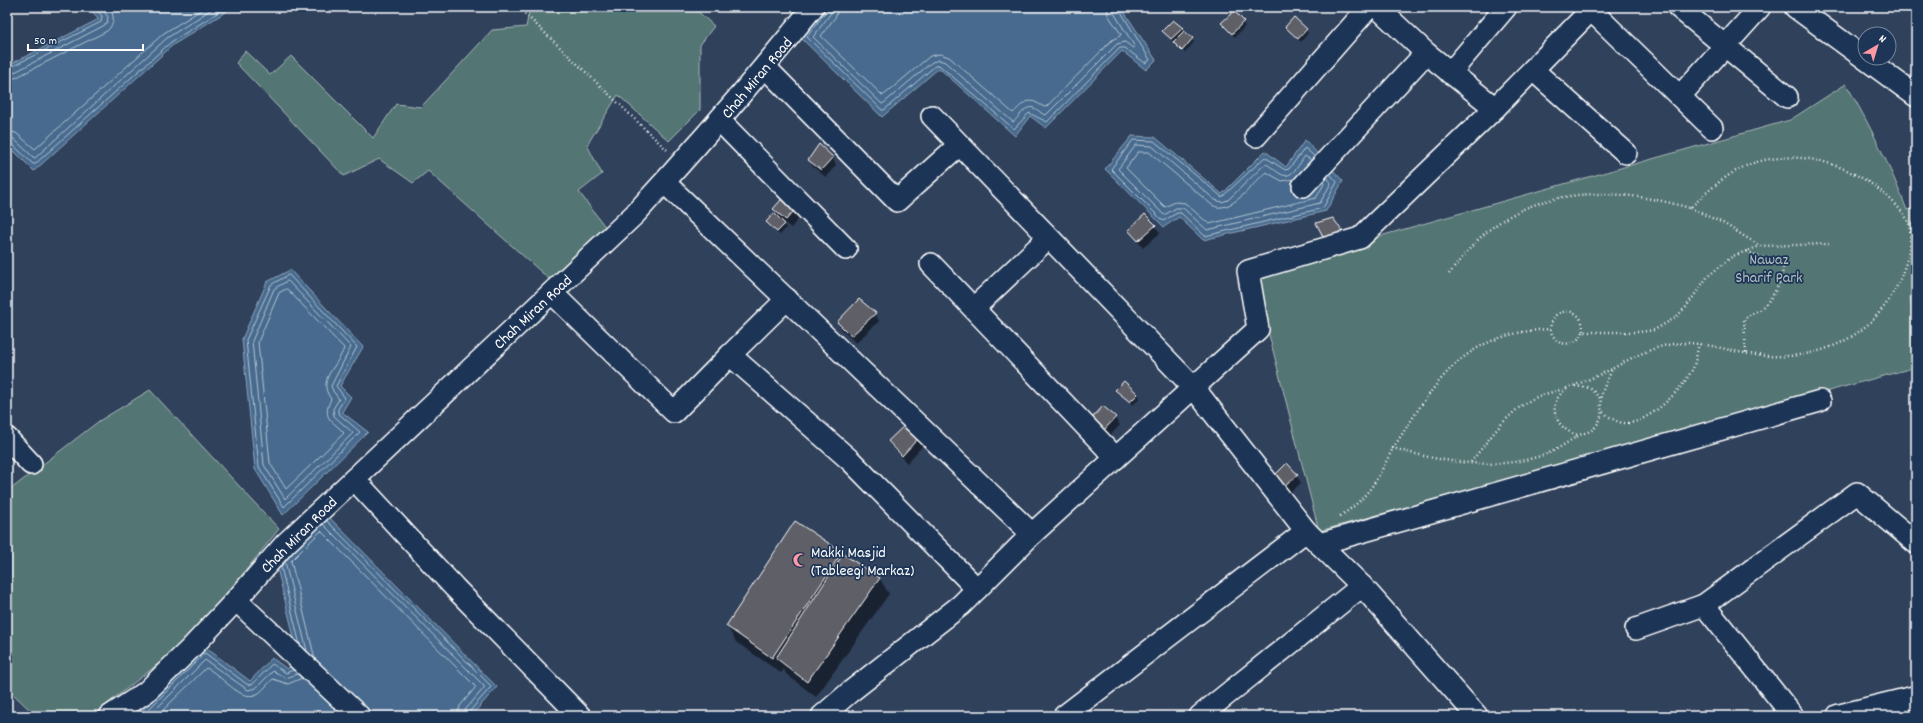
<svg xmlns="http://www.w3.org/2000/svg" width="1923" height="723" font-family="Dekko,sans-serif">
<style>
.green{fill:#537473;stroke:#a9bab9}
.water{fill:#466b8e;stroke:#90a6bb}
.shadow{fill:#0007}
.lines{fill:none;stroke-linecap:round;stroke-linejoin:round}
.shore{stroke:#b5c4d2;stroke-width:1}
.building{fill:#5e5e68;stroke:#fff}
.minor-casing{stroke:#fff;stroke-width:24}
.major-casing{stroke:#fff;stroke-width:25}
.path{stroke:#fff;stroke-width:2.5;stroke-dasharray:1 3;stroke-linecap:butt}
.minor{stroke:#1d3557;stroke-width:21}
.major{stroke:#1d3557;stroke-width:22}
.labels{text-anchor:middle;stroke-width:3.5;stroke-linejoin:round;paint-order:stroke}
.street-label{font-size:16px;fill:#fff;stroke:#1d3557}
.park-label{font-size:16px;fill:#b2c0c0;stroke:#1d3557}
.poi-label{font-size:16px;fill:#fff;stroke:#1d3557;text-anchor:start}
</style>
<rect width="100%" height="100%" fill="#30415c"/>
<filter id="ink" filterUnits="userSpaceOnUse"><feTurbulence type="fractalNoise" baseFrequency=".025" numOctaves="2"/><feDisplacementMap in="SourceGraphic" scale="8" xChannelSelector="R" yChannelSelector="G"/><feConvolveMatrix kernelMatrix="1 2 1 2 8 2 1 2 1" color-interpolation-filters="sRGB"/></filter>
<g filter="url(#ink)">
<!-- green -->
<g class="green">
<polygon points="530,7 693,7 714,26 700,45 700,110 669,141 618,95 587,145 602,174 579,192 612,236 558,287 428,171 413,183 379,159 344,176 236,63 245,51 270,75 291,56 373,138 396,104 421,107 492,30 526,27"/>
<path d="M1846 84C1870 125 1890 166 1907 210L1916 208V295L1910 296 1916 344V367L1319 531 1253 272 1790 120Z"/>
<polygon points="150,390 279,529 234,585 173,652 92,716 36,716 7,688 7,492 99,421"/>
</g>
<!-- water -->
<g class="water">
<polygon points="88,7 222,7 227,11 173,45 34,171 7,144 7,66 99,19"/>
<polygon points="824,7 1121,7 1156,60 1146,70 1122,51 1046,128 1030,116 1015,136 939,68 882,117 800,37"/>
<polygon points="1132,136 1155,137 1222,194 1265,151 1286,167 1305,140 1343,181 1326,211 1203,240 1179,217 1164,227 1105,169"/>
<polygon points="290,270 363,347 340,386 351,397 342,412 368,432 283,515 255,469 242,339 267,282"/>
<polygon points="321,509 497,687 471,716 148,716 142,711 205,647 250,681 272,658 287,669 300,661 274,556"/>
</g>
<!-- shadow -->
<g class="shadow">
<polygon points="1234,12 1245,26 1235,37 1222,24"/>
<polygon points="1286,27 1306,29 1308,33 1301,42"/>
<polygon points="1182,29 1194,42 1185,53 1163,31"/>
<polygon points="832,157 836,165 826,177 813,167 809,160"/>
<polygon points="787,195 802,214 791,228 782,221 786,228 780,235 767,222 780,220 774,209"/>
<polygon points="1145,216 1155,226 1160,233 1143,248 1129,231"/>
<polygon points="875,314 879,321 856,343 842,330 838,322"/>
<polygon points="1116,390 1138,394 1140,398 1133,405"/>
<polygon points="1093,418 1115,418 1120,425 1109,437"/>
<polygon points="922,434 926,442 907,463 894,449 889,442"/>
<polygon points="1297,476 1301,483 1290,493 1280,483"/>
<polygon points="841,552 843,555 880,579 889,594 816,697 786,674 784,669 781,673 736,642 727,626"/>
</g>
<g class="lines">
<!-- shore -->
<g class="shore">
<polyline points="827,7 826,11 807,37 882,110 884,110 935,66 939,65 1014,129 1029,113 1047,122 1120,48 1125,48 1145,63 1150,60 1118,7"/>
<path d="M832 7 831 13 813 37 882 104 884 103 932 62 939 60 945 62 1013 122C1020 117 1025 103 1036 109 1040 111 1042 115 1046 115L1117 44 1125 42 1133 48 1135 47 1114 13 1113 7"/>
<path d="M838 7 836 16 821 36 882 95H884L930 56 940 54 949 57 1013 113C1020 107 1026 97 1037 103 1041 105 1043 107 1046 107L1112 40 1120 36 1121 34 1108 15 1107 7"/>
<polyline points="7,69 101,22 102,16 94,7"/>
<polyline points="7,74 13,73 103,26 107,23 108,17 101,7"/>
<path d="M7 80 15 78 107 31C115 24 115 15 109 7"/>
<polyline points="7,131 16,133 35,149 164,33 206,7"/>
<polyline points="7,137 14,139 33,157 35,158 167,38 215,7"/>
<polyline points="7,142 11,143 33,164 35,164 171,42 219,12 220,7"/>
<polyline points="1315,157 1305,148 1289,169 1285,170 1265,157 1222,197 1154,141 1133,140 1111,169 1163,221 1177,213 1181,213 1205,236 1323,208 1337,182 1330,174"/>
<path d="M1311 160 1305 156C1299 164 1291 182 1279 173 1274 170 1270 165 1265 164L1228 200 1222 202 1215 200 1152 146 1136 145 1118 169 1164 215 1176 208H1183L1207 230 1320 203 1331 183 1327 177"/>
<path d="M1294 179 1282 181 1266 172C1253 183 1230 216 1212 205L1149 152H1138L1126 168 1165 207 1175 202 1185 203 1209 224 1316 198 1324 184 1323 182"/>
<polygon points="289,275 357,347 336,386 345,398 338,409 338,413 360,432 284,507 259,467 246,340 271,285"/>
<polygon points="288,281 351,347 331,386 333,391 339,399 333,409 334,416 353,433 285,499 264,465 252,341 274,289"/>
<path d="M287 289 344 348C338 367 316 379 331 399 321 420 333 420 344 433L286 489 270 463 258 342 279 293Z"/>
<polyline points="327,521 491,686 490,688 469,712 469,716"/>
<polyline points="323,524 484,686 484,688 466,709 463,716"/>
<polyline points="285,562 307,651"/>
<polyline points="281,567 300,645"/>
<polyline points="315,659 291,561 321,531 475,686 475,688 460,706 457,716"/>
<polyline points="150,716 149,709 205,653 248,685 253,684 272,664 286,673 293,670"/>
<polyline points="155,716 155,710 205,660 248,690 256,688 273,671 286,678 297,674"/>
<path d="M161 716V712L206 668C220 673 240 703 257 694 263 691 268 683 273 679L288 684 302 678"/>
</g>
</g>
<!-- building -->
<g class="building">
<polygon points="1234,11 1244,21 1232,34 1221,23"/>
<polygon points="1294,17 1307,29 1298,39 1285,27"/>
<polygon points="1173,20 1183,28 1171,39 1162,31"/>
<polygon points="1184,31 1193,38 1182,51 1173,42"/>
<polygon points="819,144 833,157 821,170 808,160"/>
<polygon points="787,193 798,206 786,220 773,209"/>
<polygon points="774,213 785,224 777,232 766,222"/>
<polygon points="1145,214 1156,225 1138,241 1128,230"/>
<polygon points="1333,218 1345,235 1327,244 1316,223"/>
<polygon points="859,299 876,313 851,336 837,322"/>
<polygon points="1124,381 1138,394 1130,402 1115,390"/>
<polygon points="1103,406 1116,417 1104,430 1092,418"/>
<polygon points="910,420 923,433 902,456 888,441"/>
<polygon points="1287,463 1298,475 1285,486 1274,476"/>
<polygon points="795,521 842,552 772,658 726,626"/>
<polygon points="843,554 880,578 807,682 776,658"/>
</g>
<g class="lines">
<defs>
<g id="minor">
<polyline points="1377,7 1426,53 1495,108"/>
<polyline points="1678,7 1787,97"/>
<polyline points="1795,7 1916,96"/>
<polyline points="1591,10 1712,128"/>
<polyline points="765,67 897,201 959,145"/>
<polyline points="1533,70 1626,153"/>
<polyline points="1450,73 1506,7"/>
<polyline points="1680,96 1760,7"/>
<polyline points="932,116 1194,388 1306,531 1362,586"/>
<polyline points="720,121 846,249"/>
<polyline points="1256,136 1369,7"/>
<polyline points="665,183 1032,534"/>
<polyline points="1303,186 1426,53"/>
<polyline points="931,264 1116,458"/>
<polyline points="552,293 674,412 730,355"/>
<polyline points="787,299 730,355 851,461 977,589"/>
<polyline points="974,308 1048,238"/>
<polyline points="7,438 31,464"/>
<polyline points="354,479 455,588 580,716"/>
<polyline points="1319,544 1820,401"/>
<polyline points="236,600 359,716"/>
<polyline points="1636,629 1704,605"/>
<path d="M110 716 146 692 192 647 236 600 285 544 635 214C697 147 756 78 813 7"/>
<polyline points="822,716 850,692 961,605 1032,534 1258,329 1248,271 1360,238 1495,108 1594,7"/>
<polyline points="1064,716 1306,531"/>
<polyline points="1200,716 1362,586 1477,716"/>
<polyline points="1793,716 1704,605 1857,493 1916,543"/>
</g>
<polyline id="major" points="1838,716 1916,697"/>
</defs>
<!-- minor casing -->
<use href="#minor" class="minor-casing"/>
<!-- major casing -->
<use href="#major" class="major-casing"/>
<!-- path -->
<g class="path">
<polyline points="519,8 669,152"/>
<polyline points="1690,208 1723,223 1760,246"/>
<polyline points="1909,223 1916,221"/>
<path d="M1449 274C1459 262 1469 248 1481 237 1540 183 1619 188 1690 208 1714 185 1738 163 1771 159 1815 152 1860 170 1892 201 1897 206 1907 216 1909 224 1915 248 1899 289 1883 308 1850 351 1796 363 1744 353 1724 349 1704 343 1684 343 1658 344 1634 356 1612 369 1609 378 1602 389 1601 398 1599 409 1606 413 1596 426 1591 433 1584 432 1578 436 1567 442 1558 450 1546 454 1497 472 1442 462 1393 448 1438 380 1460 334 1550 329"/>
<path d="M1583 332C1578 342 1571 345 1560 343 1549 335 1547 324 1557 314 1572 307 1584 315 1583 332H1640L1654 330 1675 318 1686 307 1708 276 1733 256 1760 246 1829 244"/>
<path d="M1746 353 1744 320C1749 314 1754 313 1760 309 1772 300 1782 282 1783 268L1781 265 1746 251"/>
<polyline points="1575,386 1590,388 1600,398"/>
<path d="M1567 389C1544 403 1556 431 1579 435"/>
<path d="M1603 412C1609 417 1616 422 1624 423 1648 425 1684 388 1693 368 1696 361 1697 351 1699 344"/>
<path d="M1471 462C1488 441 1505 415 1529 401 1542 393 1556 392 1570 387 1584 382 1598 375 1612 369"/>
<path d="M1340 516C1369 498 1378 478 1393 448"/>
</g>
<!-- minor -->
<use href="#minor" class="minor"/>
<!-- major -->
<use href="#major" class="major"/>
</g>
</g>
<!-- icons -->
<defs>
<symbol id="mosque-bare" viewBox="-9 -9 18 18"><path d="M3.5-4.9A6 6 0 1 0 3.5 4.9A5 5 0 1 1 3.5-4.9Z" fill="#ff9aa2" stroke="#1d3557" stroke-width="2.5" paint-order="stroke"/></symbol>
</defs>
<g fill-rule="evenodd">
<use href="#mosque-bare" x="790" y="550" width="20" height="20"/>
</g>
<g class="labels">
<!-- street labels -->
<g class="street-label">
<text transform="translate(756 77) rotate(-50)" y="6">Chah Miran Road</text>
<text transform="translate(532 311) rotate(-43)" y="6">Chah Miran Road</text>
<text transform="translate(298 534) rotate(-45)" y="6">Chah Miran Road</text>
</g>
<!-- park labels -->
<g class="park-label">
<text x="1769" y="264">Nawaz<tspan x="1769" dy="18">Sharif Park</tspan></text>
</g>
<!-- poi labels -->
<g class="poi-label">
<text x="811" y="557">Makki Masjid<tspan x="811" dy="18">(Tableegi Markaz)</tspan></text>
</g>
</g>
<!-- margin -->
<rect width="1923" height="723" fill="none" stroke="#1d3557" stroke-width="24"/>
<rect x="12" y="12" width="1899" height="699" fill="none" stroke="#fff" stroke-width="1.5" filter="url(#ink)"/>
<!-- north arrow -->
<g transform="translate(1877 46) rotate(38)"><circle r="19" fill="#1d3557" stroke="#77869a"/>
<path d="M0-3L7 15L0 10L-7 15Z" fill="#ff9aa2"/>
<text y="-6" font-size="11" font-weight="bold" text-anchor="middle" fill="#ffffff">N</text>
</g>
<!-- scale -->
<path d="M28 44v6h115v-6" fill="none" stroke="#ffffff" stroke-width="2"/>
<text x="34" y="44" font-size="12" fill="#ffffff" stroke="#1d3557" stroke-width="3" paint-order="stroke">50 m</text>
</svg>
